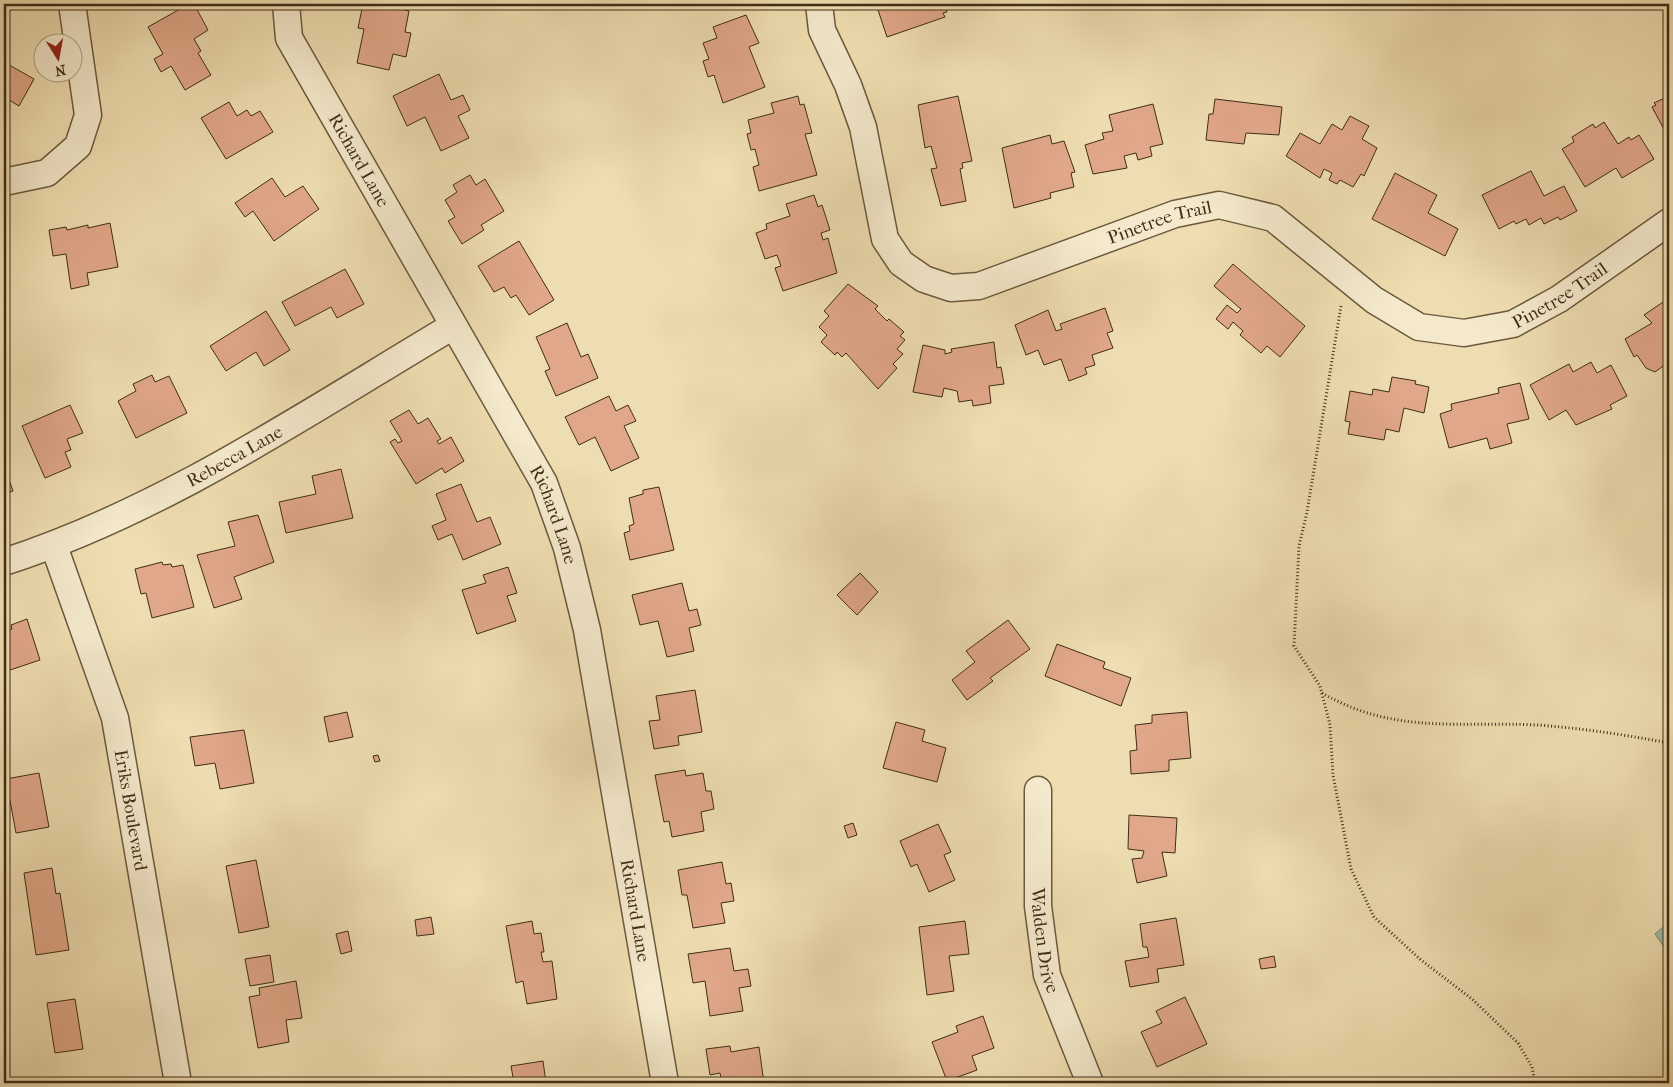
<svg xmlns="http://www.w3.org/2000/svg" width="1673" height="1087" font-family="'IM FELL French Canon',serif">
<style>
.water{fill:#9abca8;stroke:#76836e}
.building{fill:#e0a788;stroke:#402d17}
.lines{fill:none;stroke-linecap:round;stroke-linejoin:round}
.minor-casing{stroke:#6c593d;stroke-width:29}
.path{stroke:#402d17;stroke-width:3;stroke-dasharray:1 2.5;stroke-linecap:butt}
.minor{stroke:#f4e9cc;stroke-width:26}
.labels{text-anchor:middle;stroke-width:5;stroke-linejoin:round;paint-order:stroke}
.street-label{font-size:18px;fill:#402d17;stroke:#f4e9cc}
</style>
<rect width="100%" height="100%" fill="#eeddb0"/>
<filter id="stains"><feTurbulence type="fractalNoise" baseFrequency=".004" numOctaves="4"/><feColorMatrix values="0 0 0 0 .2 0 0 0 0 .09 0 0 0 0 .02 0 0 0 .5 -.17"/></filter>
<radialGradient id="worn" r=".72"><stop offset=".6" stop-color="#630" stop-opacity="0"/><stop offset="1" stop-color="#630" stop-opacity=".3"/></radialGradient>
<!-- water -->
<polygon class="water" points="1669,922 1669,954 1655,934"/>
<!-- building -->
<g class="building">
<polygon points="189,4 194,4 208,30 194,39 201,51 198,53 211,75 185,90 171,66 161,72 154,59 163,54 148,27"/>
<polygon points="363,4 381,4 409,11 405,32 411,33 406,57 393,54 389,70 357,63 364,29 358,28"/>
<polygon points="890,4 944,4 947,12 943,13 945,17 887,37 878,10 890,5"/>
<polygon points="996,4 1016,4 1016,5 997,9"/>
<polygon points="746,15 759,43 749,47 765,87 723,103 714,75 708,77 703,61 709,59 703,43 717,38 713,27"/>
<polygon points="4,62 34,79 19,106 4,97"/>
<polygon points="439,74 451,100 463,95 470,110 458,116 469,138 441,151 425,117 407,126 393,96"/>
<polygon points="798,96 800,105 804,104 812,133 805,134 817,175 759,191 753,167 759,165 755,149 751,150 747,134 751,133 748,120 774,113 771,103"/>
<polygon points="958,96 972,161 962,163 963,168 960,169 966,201 941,206 931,169 937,168 931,146 925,148 918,105"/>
<polygon points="1669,96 1669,131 1666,133 1652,107 1656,105 1654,103"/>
<polygon points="1215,99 1282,107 1279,135 1246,133 1244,144 1206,140 1209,114 1213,114"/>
<polygon points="229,102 237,116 247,110 251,116 260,111 273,132 226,159 201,118"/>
<polygon points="1153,104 1163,144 1150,147 1152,156 1138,160 1136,153 1124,156 1127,168 1093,174 1085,145 1104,139 1102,133 1113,131 1109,115"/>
<polygon points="1350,116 1369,126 1362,139 1377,148 1364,176 1361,174 1353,187 1340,180 1337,184 1329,180 1332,173 1324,169 1320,178 1286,156 1300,133 1320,144 1332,124 1342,130"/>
<polygon points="1604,122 1618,144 1629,137 1631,140 1639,135 1654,159 1622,178 1616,168 1585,187 1562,149 1574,142 1572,137 1593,124 1595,128"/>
<polygon points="1050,135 1052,144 1064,141 1075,172 1071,173 1074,187 1050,193 1051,198 1014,208 1002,148"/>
<polygon points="1531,171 1544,196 1564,186 1577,211 1560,220 1558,217 1544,224 1541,218 1529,225 1526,219 1516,224 1514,221 1499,229 1482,195"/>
<polygon points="1395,173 1437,195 1428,213 1458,229 1445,256 1372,219"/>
<polygon points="470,175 476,185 485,179 504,211 481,225 484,230 462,244 448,221 455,217 445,200 457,192 453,185"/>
<polygon points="272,178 285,197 303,186 319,209 274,241 253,211 245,217 235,203"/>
<polygon points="814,195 818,207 822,205 830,230 821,233 823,240 828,238 837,273 783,291 775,268 781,266 777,255 765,259 756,233 767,229 766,224 790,216 786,204"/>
<polygon points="110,223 118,267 87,273 89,285 71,289 66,254 53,256 49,230 66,227 67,230 88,225 88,228"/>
<polygon points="519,241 554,300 529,315 516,295 511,298 504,287 494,292 478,266"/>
<polygon points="1233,264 1305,326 1280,357 1267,346 1261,353 1240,335 1243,331 1233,322 1228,329 1216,319 1227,305 1237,313 1241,309 1214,286"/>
<polygon points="345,269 364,304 337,318 331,307 295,326 282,302"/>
<polygon points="848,284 878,306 875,309 887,321 889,319 904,332 900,336 905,340 897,349 903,354 893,364 897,368 878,389 846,353 842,357 837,352 835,355 821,342 827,335 819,327 829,316 824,311"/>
<polygon points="1669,298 1669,362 1655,372 1646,368 1637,355 1634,357 1625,339 1652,323 1644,315"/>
<polygon points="1105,308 1113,331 1107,333 1113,348 1092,355 1095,365 1085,368 1087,374 1069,381 1061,359 1044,365 1038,350 1026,355 1015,325 1048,310 1056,331 1062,329 1060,324"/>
<polygon points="266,311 290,350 264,366 256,352 226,371 210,346"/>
<polygon points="567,323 581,357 588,354 598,378 556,396 545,371 550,369 536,337"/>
<polygon points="994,342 997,368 1001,367 1004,384 989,386 991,403 973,406 972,400 959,402 957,391 944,388 942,397 913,392 923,345 945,350 945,354 952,352 951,349"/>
<polygon points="1591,362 1597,373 1611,365 1627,396 1610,405 1612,409 1576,425 1566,410 1549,420 1530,385 1569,364 1573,372"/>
<polygon points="152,375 155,382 169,376 187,413 136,438 118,401 136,391 133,384"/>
<polygon points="1392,377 1416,381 1415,384 1429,387 1424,413 1404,408 1399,432 1386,429 1384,440 1348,434 1350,422 1345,421 1350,391 1372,395 1373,389 1389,392"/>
<polygon points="1520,383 1529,419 1507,424 1512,443 1490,449 1487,438 1449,448 1440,414 1452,410 1451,404 1499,393 1498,388"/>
<polygon points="609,396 616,411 628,405 636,421 624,426 639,458 611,471 595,437 579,445 565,417"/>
<polygon points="70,405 83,433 67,439 71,450 65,452 71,467 45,478 22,426"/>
<polygon points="409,410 418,424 428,418 441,439 437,441 439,444 451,437 464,461 445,473 442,468 416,484 390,442 395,439 398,443 402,441 390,421"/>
<polygon points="4,466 13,491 4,494"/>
<polygon points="341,469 353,518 286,533 279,502 316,494 312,476"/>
<polygon points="461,484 477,522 490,517 501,544 463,560 452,534 438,540 432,526 446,520 436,494"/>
<polygon points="659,487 674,550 630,560 624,533 630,531 629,526 634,524 629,498 643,494 643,490"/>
<polygon points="258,515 274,562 234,577 242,599 214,608 197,555 235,546 228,522"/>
<polygon points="162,562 163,565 171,564 172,567 183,565 194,607 152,618 146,593 141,594 135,569"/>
<polygon points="508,567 517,593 507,596 516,621 477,634 462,590 486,583 483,575"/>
<polygon points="860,573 878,592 857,615 837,595"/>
<polygon points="682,583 689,611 697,609 701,625 689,628 694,651 667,657 658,621 640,625 632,595"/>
<polygon points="27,619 40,660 4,672 4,632 12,629 11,625"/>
<polygon points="1008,620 1030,649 990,678 993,681 967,700 952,680 975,662 966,651"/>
<polygon points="1057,644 1105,662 1103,668 1131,678 1121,706 1045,676"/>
<polygon points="695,690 702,732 678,736 679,745 654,749 649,721 660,720 656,696"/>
<polygon points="347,712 353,737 329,742 324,717"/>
<polygon points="1187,712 1191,758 1169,760 1169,771 1131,774 1130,751 1137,750 1135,725 1152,723 1152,715"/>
<polygon points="896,722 925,730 922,741 946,748 937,782 883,768"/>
<polygon points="244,730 254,783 220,789 215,763 195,766 190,737"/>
<polygon points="378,755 380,761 375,762 373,756"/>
<polygon points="685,770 686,776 703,773 706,791 711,791 714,809 701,812 704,831 672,837 669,821 664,822 655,775"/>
<polygon points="39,773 49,827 16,833 6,779"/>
<polygon points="1129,815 1177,818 1175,853 1162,852 1167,876 1137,883 1132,859 1142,858 1144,851 1128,849"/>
<polygon points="853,823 857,835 848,838 844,826"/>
<polygon points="938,824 951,852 944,855 955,880 929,892 917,864 911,867 900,841"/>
<polygon points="256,860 269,927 239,933 226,866"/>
<polygon points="722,862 726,884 731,883 734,901 721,903 725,923 693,928 687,895 682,895 678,870"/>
<polygon points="52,868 56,894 60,893 69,950 36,955 24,873"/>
<polygon points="431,917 434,934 417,936 415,920"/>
<polygon points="1176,918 1184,965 1157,969 1159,982 1130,987 1125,961 1149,957 1147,947 1143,947 1140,924"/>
<polygon points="532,921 534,934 541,933 544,952 541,952 543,962 552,961 557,999 527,1004 523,981 516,983 506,926"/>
<polygon points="965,921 969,954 949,956 954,991 927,995 919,927"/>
<polygon points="348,931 352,951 341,954 336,934"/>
<polygon points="730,948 734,971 748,969 751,986 739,988 743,1011 710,1016 705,981 693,983 688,954"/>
<polygon points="270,955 274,982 250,986 245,959"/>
<polygon points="1274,956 1276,967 1261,969 1259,959"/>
<polygon points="296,981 302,1018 286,1020 289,1042 258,1048 249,997 260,995 259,988"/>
<polygon points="1185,997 1207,1044 1157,1067 1141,1032 1162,1023 1156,1011"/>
<polygon points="75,999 83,1049 55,1053 47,1003"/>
<polygon points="983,1016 994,1048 972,1056 977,1070 947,1081 932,1042 958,1032 956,1026"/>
<polygon points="730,1046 731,1052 759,1047 764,1083 722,1083 720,1073 710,1075 706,1049"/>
<polygon points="543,1061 546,1083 514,1083 511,1066"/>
</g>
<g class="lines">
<defs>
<g id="minor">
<path id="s1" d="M286 4 289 38 544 483 567 548 587 630 665 1083"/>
<path id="s2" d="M819 4 822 30 848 85 863 127 885 239 901 263 924 279 951 288 979 286 1175 214 1219 205 1273 218 1374 300 1419 327 1464 333 1513 324 1559 299 1669 222"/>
<polyline points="4,182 47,173 78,146 88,115 72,4"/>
<path id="s3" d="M54 546 115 718 178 1083"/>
<path id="s4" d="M4 562C165 510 308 412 453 326"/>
<path id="s5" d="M1038 790V906L1047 975 1090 1083"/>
</g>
</defs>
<!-- minor casing -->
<use href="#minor" class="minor-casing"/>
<!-- path -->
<g class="path">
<polyline points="1341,306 1307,512 1299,546 1294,646 1320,686 1330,725 1333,775 1351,869 1374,917 1421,960 1472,999 1518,1043 1532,1067 1535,1083"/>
<path d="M1322 693C1395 735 1458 721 1537 725 1581 728 1626 735 1669 743"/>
</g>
<!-- minor -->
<use href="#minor" class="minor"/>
</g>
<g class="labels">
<!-- street labels -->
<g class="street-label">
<text dy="6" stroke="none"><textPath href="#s1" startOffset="175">Richard Lane</textPath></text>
<text dy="6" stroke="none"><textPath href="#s2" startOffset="551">Pinetree Trail</textPath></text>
<text dy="6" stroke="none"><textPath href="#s2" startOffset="1001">Pinetree Trail</textPath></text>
<text dy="6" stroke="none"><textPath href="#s4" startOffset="254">Rebecca Lane</textPath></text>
<text dy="6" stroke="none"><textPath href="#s1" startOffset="580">Richard Lane</textPath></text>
<text dy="6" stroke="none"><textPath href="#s3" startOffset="276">Eriks Boulevard</textPath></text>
<text dy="6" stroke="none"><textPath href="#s1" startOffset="985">Richard Lane</textPath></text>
<text dy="6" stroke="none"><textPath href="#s5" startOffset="151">Walden Drive</textPath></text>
</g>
</g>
<!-- margin -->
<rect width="1673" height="1087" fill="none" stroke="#eeddb0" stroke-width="20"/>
<rect x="5" y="5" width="1663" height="1077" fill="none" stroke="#402d17" stroke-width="2.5"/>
<rect x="10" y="10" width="1653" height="1067" fill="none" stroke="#402d17"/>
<!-- north arrow -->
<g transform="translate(58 58) rotate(169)"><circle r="24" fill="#f4e9cc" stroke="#ac9e84"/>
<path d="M0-4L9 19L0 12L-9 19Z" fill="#8f2418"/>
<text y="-8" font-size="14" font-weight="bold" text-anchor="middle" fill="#402d17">N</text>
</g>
<rect width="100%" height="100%" filter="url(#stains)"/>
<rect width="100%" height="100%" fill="url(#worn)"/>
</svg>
